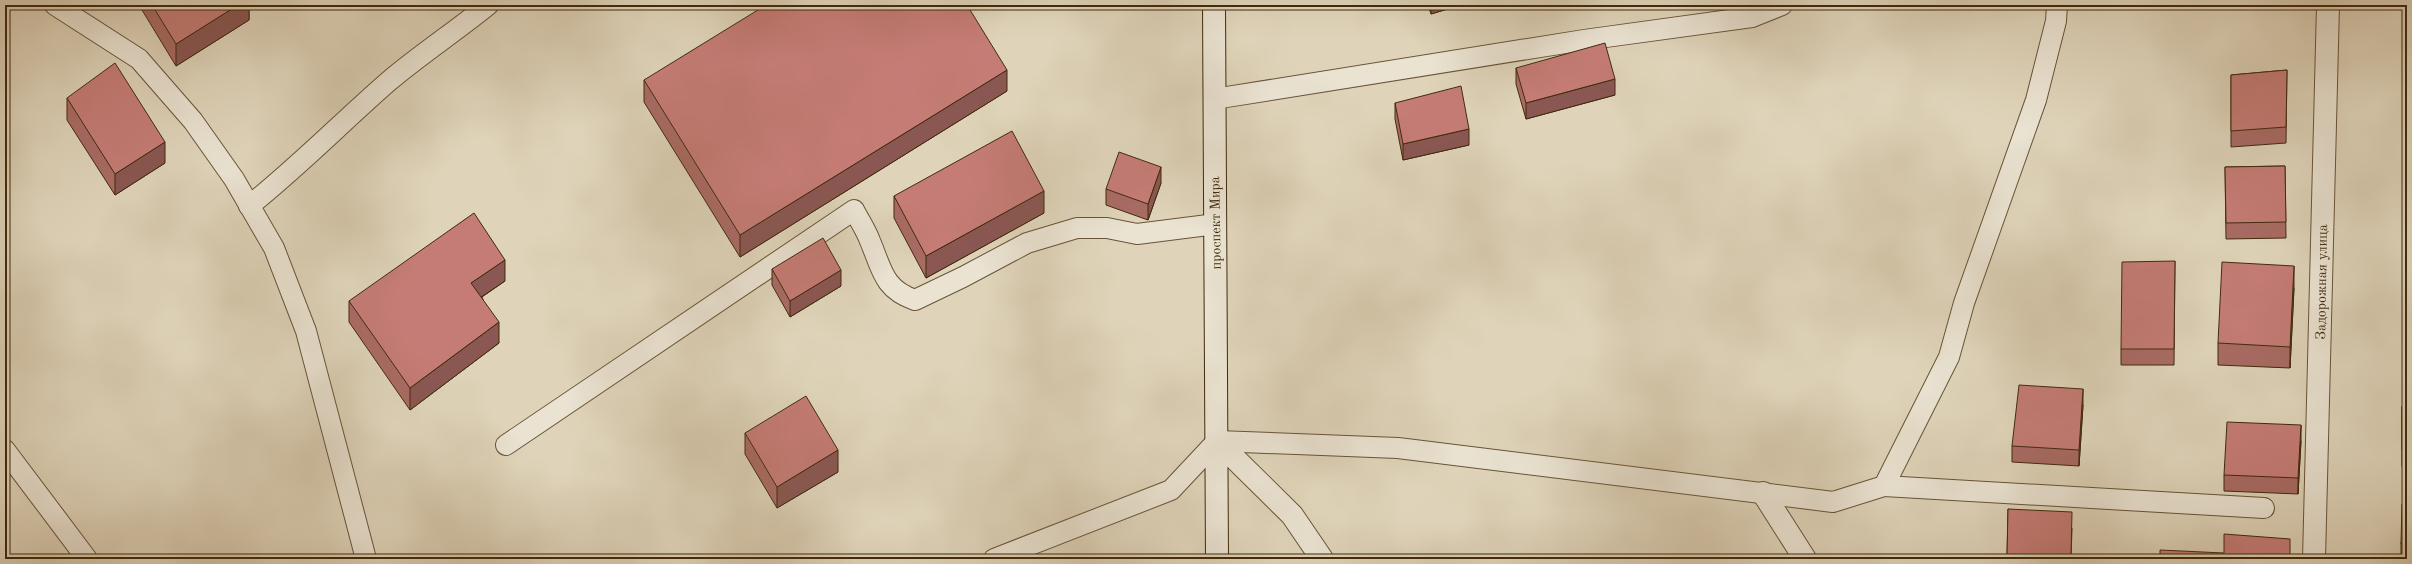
<svg xmlns="http://www.w3.org/2000/svg" width="2412" height="564" font-family="'Old Standard TT',serif">
<style>
.lines{fill:none;stroke-linecap:round;stroke-linejoin:round}
.lane-casing{stroke:#685438;stroke-width:22}
.street-casing{stroke:#685438;stroke-width:24}
.secondary-casing{stroke:#402a0c;stroke-width:24}
.lane{stroke:#eae3d2;stroke-width:20}
.street{stroke:#eae3d2;stroke-width:22}
.secondary{stroke:#eae3d2;stroke-width:22}
.wall{fill:#a96b65;stroke:#402a0c}
.shaded-wall{fill:#8a5753;stroke:#402a0c}
.building{fill:#c57c76;stroke:#402a0c}
.labels{text-anchor:middle;stroke-width:4;stroke-linejoin:round;paint-order:stroke}
.street-label{font-size:14px;fill:#402a0c;stroke:#eae3d2}
</style>
<rect width="100%" height="100%" fill="#dfd4ba"/>
<filter id="stains"><feTurbulence type="fractalNoise" baseFrequency=".005" numOctaves="4"/><feColorMatrix values="0 0 0 0 .2 0 0 0 0 .09 0 0 0 0 .02 0 0 0 .5 -.17"/></filter>
<radialGradient id="worn" r=".72"><stop offset=".6" stop-color="#630" stop-opacity="0"/><stop offset="1" stop-color="#630" stop-opacity=".3"/></radialGradient>
<g class="lines">
<defs>
<g id="lane">
<polyline points="55,5 139,59 193,121 234,179 274,248 306,331 366,559"/>
<polyline points="1214,99 1584,40 1752,17 1782,5"/>
<path d="M249 206C298 167 342 122 389 81 421 54 456 31 488 5"/>
<path d="M506 445 854 210C859 220 866 230 870 241 882 269 883 289 915 300L963 277 1027 243 1077 228H1107L1137 234 1216 224"/>
<polyline points="5,450 87,559"/>
<polyline points="1884,486 2264,508"/>
<polyline points="994,559 1171,490 1217,441 1398,448 1833,502 1884,486 1949,357 1964,303 2036,100 2056,21 2057,5"/>
</g>
<g id="street">
<polyline points="1217,441 1292,515 1322,559"/>
<polyline points="1763,493 1805,559"/>
<polyline points="2314,559 2328,5"/>
</g>
<polyline id="secondary" points="1214,5 1217,559"/>
</defs>
<!-- lane casing -->
<use href="#lane" class="lane-casing"/>
<!-- street casing -->
<use href="#street" class="street-casing"/>
<!-- secondary casing -->
<use href="#secondary" class="secondary-casing"/>
<!-- lane -->
<use href="#lane" class="lane"/>
<!-- street -->
<use href="#street" class="street"/>
<!-- secondary -->
<use href="#secondary" class="secondary"/>
</g>
<!-- wall -->
<g class="wall">
<polygon points="139,5 249,5 249,20 176,66"/>
<polygon points="1428,5 1461,5 1431,14"/>
<polygon points="1516,68 1615,95 1526,119 1516,84"/>
<polygon points="2287,70 2286,143 2231,147 2231,75"/>
<polygon points="644,80 1007,91 740,257 644,102"/>
<polygon points="67,98 165,163 115,195 67,120"/>
<polygon points="1395,103 1469,145 1403,160 1395,119"/>
<polygon points="2285,166 2286,238 2226,239 2225,167"/>
<polygon points="1161,183 1148,220 1106,205 1106,189"/>
<polygon points="894,196 1044,213 926,278 894,218"/>
<polygon points="2175,261 2174,365 2121,365 2121,349"/>
<polygon points="772,269 841,286 790,317 772,285"/>
<polygon points="505,281 482,297 499,343 410,410 349,322 349,301"/>
<polygon points="2294,288 2290,368 2218,365 2218,343"/>
<polygon points="2083,405 2079,466 2012,462 2012,446"/>
<rect x="2402" y="407" width="5" height="59"/>
<polygon points="745,433 838,472 777,508 745,454"/>
<polygon points="2301,441 2298,494 2224,491 2224,475"/>
<polygon points="2407,504 2407,559 2401,559 2401,544"/>
<polygon points="2008,509 2072,528 2071,559 2007,559"/>
</g>
<!-- shaded-wall -->
<g class="shaded-wall">
<polygon points="238,5 249,5 249,20 176,66 176,44"/>
<polygon points="1431,5 1461,5 1431,14"/>
<polygon points="1007,70 1007,91 740,257 740,235"/>
<polygon points="1615,79 1615,95 1526,119 1526,103"/>
<polygon points="1469,129 1469,145 1403,160 1403,144"/>
<polygon points="165,142 165,163 115,195 115,174"/>
<polygon points="1161,167 1161,183 1148,220 1148,204"/>
<polygon points="1044,191 1044,213 926,278 926,256"/>
<polygon points="505,260 505,281 471,304 471,283"/>
<polygon points="2294,266 2294,288 2290,368 2290,347"/>
<polygon points="841,270 841,286 790,317 790,301"/>
<polygon points="499,322 499,343 410,410 410,388"/>
<polygon points="2083,389 2083,405 2079,466 2079,450"/>
<polygon points="2301,425 2301,441 2298,494 2298,478"/>
<polygon points="838,450 838,472 777,508 777,487"/>
</g>
<!-- building -->
<g class="building">
<polygon points="152,5 238,5 176,44"/>
<polygon points="766,5 967,5 1007,70 740,235 644,80"/>
<polygon points="1605,43 1615,79 1526,103 1516,68"/>
<polygon points="115,63 165,142 115,174 67,98"/>
<polygon points="2287,70 2286,127 2231,131 2231,75"/>
<polygon points="1461,86 1469,129 1403,144 1395,103"/>
<polygon points="1012,131 1044,191 926,256 894,196"/>
<polygon points="1119,152 1161,167 1148,204 1106,189"/>
<polygon points="2285,166 2286,222 2226,223 2225,167"/>
<polygon points="474,213 505,260 471,283 499,322 410,388 349,301"/>
<polygon points="823,238 841,270 790,301 772,269"/>
<polygon points="2175,261 2174,349 2121,349 2122,262"/>
<polygon points="2222,262 2294,266 2290,347 2218,343"/>
<polygon points="2019,385 2083,389 2079,450 2012,446"/>
<polygon points="806,396 838,450 777,487 745,433"/>
<rect x="2402" y="407" width="5" height="43"/>
<polygon points="2227,422 2301,425 2298,478 2224,475"/>
<polygon points="2402,504 2407,504 2407,544 2401,544"/>
<polygon points="2008,509 2072,512 2071,556 2007,555"/>
<polygon points="2224,534 2290,539 2290,559 2160,559 2160,550 2224,553"/>
</g>
<g class="labels">
<!-- street labels -->
<g class="street-label">
<text transform="translate(1215 223) rotate(-91)" y="5">проспект Мира</text>
<text transform="translate(2321 282) rotate(-89)" y="5">Задорожная улица</text>
</g>
</g>
<!-- margin -->
<rect width="2412" height="564" fill="none" stroke="#dfd4ba" stroke-width="20"/>
<rect x="6" y="6" width="2400" height="552" fill="none" stroke="#402a0c" stroke-width="2"/>
<rect x="10" y="10" width="2392" height="544" fill="none" stroke="#402a0c"/>
<rect width="100%" height="100%" filter="url(#stains)"/>
<rect width="100%" height="100%" fill="url(#worn)"/>
</svg>
